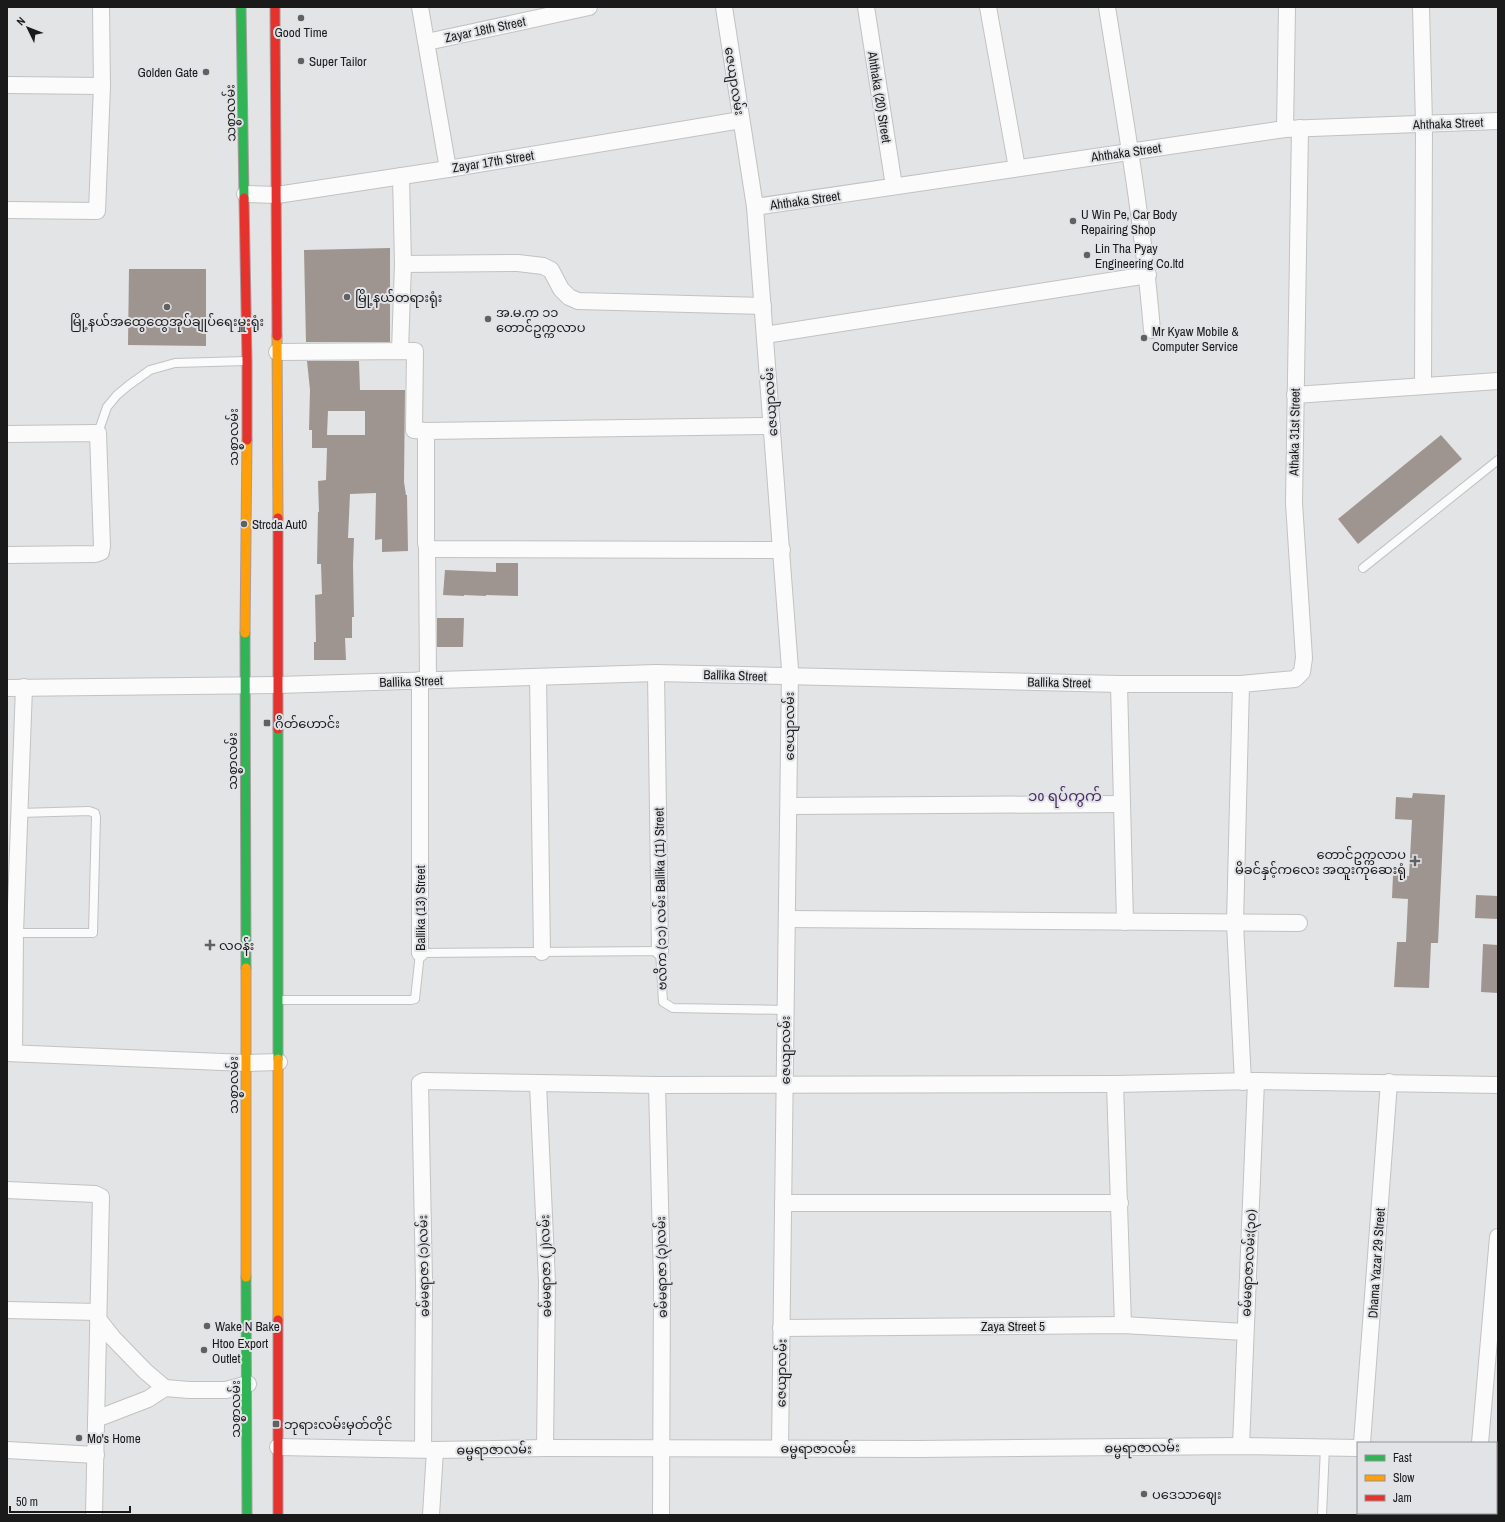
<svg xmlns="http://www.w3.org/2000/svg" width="1505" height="1522" font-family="'Archivo Narrow','Noto Sans Myanmar',sans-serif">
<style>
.building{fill:#9e9591;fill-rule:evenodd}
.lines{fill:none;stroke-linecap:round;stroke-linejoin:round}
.lane-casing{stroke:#c1c2c3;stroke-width:10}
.street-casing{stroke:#c1c2c3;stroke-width:18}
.fast-casing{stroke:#aa9a9e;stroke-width:11}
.slow-casing{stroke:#aa9a9e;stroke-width:11}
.jam-casing{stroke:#aa9a9e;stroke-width:11}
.lane{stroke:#fbfbfb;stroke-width:8}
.street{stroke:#fbfbfb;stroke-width:16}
.fast{stroke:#30b455;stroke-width:9}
.slow{stroke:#ff9f0a;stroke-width:9}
.jam{stroke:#e5322d;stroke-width:9}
.poi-dot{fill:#606162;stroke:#e2e3e6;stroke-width:1.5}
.labels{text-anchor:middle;stroke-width:4;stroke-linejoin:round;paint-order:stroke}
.street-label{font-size:13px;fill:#1a1a1b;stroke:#e2e3e6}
.poi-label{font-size:13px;fill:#1a1a1b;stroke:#e2e3e6;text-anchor:start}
.quarter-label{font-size:15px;fill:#492b64;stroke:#e2e3e6}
</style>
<rect width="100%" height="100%" fill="#e3e4e5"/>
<!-- building -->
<g class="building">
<polygon points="390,248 390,342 306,342 304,250"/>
<polygon points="129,269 206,269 206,346 128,345"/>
<path d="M307 361H359L360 390H405L404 482 406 495H407L408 551 382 552V539L375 540 376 493 350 494 348 538H354L353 565 354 617H352V638H345L346 660H314V642H316L315 595 322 594 321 564H317L318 512H319L318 481 326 480 327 448H312V430H309L310 390ZM328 411H365V435H327Z"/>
<polygon points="1441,435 1462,459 1358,544 1338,519"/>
<polygon points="496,563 518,563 518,596 486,595 486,596 464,595 464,596 443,595 445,570 496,572"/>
<polygon points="437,618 464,618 463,647 437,647"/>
<polygon points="1413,793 1445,795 1438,943 1431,943 1429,988 1394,987 1397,942 1406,942 1408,899 1392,898 1393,875 1409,876 1412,820 1395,819 1396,797 1412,798"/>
<polygon points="1476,895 1498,896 1498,919 1475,918"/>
<polygon points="1483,944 1498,945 1498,993 1481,992"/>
</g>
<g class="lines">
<defs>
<g id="lane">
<polyline points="98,433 107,407 117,395 129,385 150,370 175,363 246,361"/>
<polyline points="1363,568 1498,460"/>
<polyline points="15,933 93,933 96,817 95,813 89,811 19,813"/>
<polyline points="280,1000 411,1000 415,999 420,953 660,951 663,1002 673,1008 785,1010"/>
<polyline points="1322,1515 1325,1447"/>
</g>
<g id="street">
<polyline points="420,7 448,169"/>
<polyline points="724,7 755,207 790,669 780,1448"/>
<polyline points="866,7 894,186"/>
<polyline points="988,7 1017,168"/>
<path d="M1107 7C1124 114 1143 221 1152 330"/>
<polyline points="1421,7 1424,124 1423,386"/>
<polyline points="427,42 589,7"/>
<polyline points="7,85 102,86"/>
<polyline points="1285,129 1287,7"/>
<polyline points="245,194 277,195 448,169 741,120"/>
<polyline points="755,207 1285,129 1498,121"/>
<polyline points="7,210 97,211 102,86 101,7"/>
<polyline points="403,264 518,263 543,266 551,270 561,289 569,297 578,301 763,306"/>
<polyline points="765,335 1148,275"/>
<polyline points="400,351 403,264 401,176"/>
<polyline points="277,352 415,351 414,430 426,431"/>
<polyline points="1295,395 1498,381"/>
<polyline points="772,426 426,431 426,543 427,547 433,549 782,550"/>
<polyline points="7,434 98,433 102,546 101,552 95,554 7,555"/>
<polyline points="427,547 428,680"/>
<polyline points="656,673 660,951"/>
<polyline points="538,677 542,952"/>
<polyline points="420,680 420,953"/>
<polyline points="1119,684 1125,922"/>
<polyline points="1241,684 1235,923 1243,1082"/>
<polyline points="7,688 278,685 656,673 1119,684 1241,684 1295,679 1302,672 1304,658 1294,503 1300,128"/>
<polyline points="789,806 1121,804"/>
<polyline points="787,919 1299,923"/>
<polyline points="7,1053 246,1063 279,1062"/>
<polyline points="14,1053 15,933 24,687"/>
<polyline points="538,1084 547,1282 545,1448"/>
<polyline points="1115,1084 1123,1325"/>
<polyline points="657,1085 662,1281 661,1515"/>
<polyline points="7,1190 95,1194 101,1197 94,1515"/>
<polyline points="783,1203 1120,1203"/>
<polyline points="7,1310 98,1312"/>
<polyline points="98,1319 113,1338 145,1371 165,1388 189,1390 226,1390 248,1384"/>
<polyline points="781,1328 1123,1325 1245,1332"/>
<polyline points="96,1419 148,1399 165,1388"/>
<polyline points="1362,1443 1389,1082"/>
<polyline points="1480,1443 1498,1237"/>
<polyline points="1241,1446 1256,1081"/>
<polyline points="278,1447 435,1450 545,1448 918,1449 1241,1446 1358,1448"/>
<polyline points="423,1449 424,1281 420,1083 424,1081 657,1085 1115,1084 1256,1081 1498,1085"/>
<polyline points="7,1450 96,1455"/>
<polyline points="1496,1455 1498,1455"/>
<polyline points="431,1515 435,1450"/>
</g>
<g id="fast">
<polyline points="241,7 244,198"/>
<polyline points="245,633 246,968"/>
<polyline points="278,1059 278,729"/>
<polyline points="246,1277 247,1515"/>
</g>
<g id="slow">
<polyline points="277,336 278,518"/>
<polyline points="245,633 247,440"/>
<polyline points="246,968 246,1277"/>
<polyline points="278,1320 278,1059"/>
</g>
<g id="jam">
<polyline points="275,7 277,336"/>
<polyline points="244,198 247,361 247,440"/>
<polyline points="278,518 278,729"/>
<polyline points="278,1515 278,1320"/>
</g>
</defs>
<!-- lane casing -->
<use href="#lane" class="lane-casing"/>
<!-- street casing -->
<use href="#street" class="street-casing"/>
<!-- fast casing -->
<use href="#fast" class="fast-casing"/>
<!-- slow casing -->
<use href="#slow" class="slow-casing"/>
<!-- jam casing -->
<use href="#jam" class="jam-casing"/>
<!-- lane -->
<use href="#lane" class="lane"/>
<!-- street -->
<use href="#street" class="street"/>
<!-- fast -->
<use href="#fast" class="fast"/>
<!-- slow -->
<use href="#slow" class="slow"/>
<!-- jam -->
<use href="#jam" class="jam"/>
</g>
<!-- markers -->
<g class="poi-dot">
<circle cx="301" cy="18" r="4"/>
<circle cx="301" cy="61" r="4"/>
<circle cx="206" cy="72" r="4"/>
<circle cx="1073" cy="221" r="4"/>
<circle cx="1087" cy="255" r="4"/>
<circle cx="347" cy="297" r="4"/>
<circle cx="167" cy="307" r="4"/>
<circle cx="488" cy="319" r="4"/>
<circle cx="1144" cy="338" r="4"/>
<circle cx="244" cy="524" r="4"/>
<rect x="263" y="719" width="8" height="8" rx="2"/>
<path d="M1413 855h4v4h4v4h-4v4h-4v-4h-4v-4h4z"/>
<path d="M208 939h4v4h4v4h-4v4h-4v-4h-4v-4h4z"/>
<circle cx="207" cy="1326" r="4"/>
<circle cx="204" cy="1350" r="4"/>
<rect x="272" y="1420" width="8" height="8" rx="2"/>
<circle cx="79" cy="1438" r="4"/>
<circle cx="1144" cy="1494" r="4"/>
</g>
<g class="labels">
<!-- street labels -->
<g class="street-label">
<text transform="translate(485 29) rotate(-12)" y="5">Zayar 18th Street</text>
<text transform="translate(735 81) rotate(81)" y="5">ဇေယျာလမ်း</text>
<text transform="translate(880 97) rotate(81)" y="5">Ahthaka (20) Street</text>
<text transform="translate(230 113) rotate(-91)" y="5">သစ္စာလမ်း</text>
<text transform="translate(1448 123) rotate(-2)" y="5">Ahthaka Street</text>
<text transform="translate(1126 152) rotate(-8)" y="5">Ahthaka Street</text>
<text transform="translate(493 161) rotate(-9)" y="5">Zayar 17th Street</text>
<text transform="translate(805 200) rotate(-8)" y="5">Ahthaka Street</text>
<text transform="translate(770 402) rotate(-94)" y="5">ဇေယျာလမ်း</text>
<text transform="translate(1294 432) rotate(-89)" y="5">Athaka 31st Street</text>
<text transform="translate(233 437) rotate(-90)" y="5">သစ္စာလမ်း</text>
<text transform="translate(735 675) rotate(2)" y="5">Ballika Street</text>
<text transform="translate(411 681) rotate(-2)" y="5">Ballika Street</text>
<text transform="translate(1059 682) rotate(1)" y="5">Ballika Street</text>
<text transform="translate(789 726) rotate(-90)" y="5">ဇေယျာလမ်း</text>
<text transform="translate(232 761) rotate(-90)" y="5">သစ္စာလမ်း</text>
<text transform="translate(660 899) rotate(-91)" y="5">ဗလိက (၁၁) လမ်း Ballika (11) Street</text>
<text transform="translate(420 908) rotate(-90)" y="5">Ballika (13) Street</text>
<text transform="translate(785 1050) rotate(-90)" y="5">ဇေယျာလမ်း</text>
<text transform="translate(233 1085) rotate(-90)" y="5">သစ္စာလမ်း</text>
<text transform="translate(1248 1263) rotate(-87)" y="5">ဓမ်မရာဇာလမ်း(၃၀)</text>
<text transform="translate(1376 1263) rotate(-86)" y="5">Dhama Yazar 29 Street</text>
<text transform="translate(423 1266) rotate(-91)" y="5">ဓမ်မရာဇာ (၁)လမ်း</text>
<text transform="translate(545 1266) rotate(-91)" y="5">ဓမ်မရာဇာ (၂)လမ်း</text>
<text transform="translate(661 1267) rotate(-91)" y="5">ဓမ်မရာဇာ (၃)လမ်း</text>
<text x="1013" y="1331">Zaya Street 5</text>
<text transform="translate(781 1373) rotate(-89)" y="5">ဇေယျာလမ်း</text>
<text transform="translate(235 1409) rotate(-90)" y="5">သစ္စာလမ်း</text>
<text transform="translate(1142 1447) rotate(-1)" y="5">ဓမ္မရာဇာလမ်း</text>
<text x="818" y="1453">ဓမ္မရာဇာလမ်း</text>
<text transform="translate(494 1449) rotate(-1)" y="5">ဓမ္မရာဇာလမ်း</text>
</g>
<!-- poi labels -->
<g class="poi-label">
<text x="301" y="37" text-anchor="middle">Good Time</text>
<text x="309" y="66">Super Tailor</text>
<text x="198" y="77" text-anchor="end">Golden Gate</text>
<text x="1081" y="219">U Win Pe, Car Body<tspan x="1081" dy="15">Repairing Shop</tspan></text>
<text x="1095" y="253">Lin Tha Pyay<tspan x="1095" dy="15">Engineering Co.ltd</tspan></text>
<text x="355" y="302">မြို့နယ်တရားရုံး</text>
<text x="496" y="317">အ.မ.က ၁၁<tspan x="496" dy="15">တောင်ဥက္ကလာပ</tspan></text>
<text x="167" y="326" text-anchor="middle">မြို့နယ်အထွေထွေအုပ်ချုပ်ရေးမှူးရုံး</text>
<text x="1152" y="336">Mr Kyaw Mobile &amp;<tspan x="1152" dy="15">Computer Service</tspan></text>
<text x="252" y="529">Strcda Aut0</text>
<text x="275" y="728">ဂိတ်ဟောင်း</text>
<text x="1406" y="859" text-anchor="end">တောင်ဥက္ကလာပ<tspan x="1406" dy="15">မိခင်နှင့်ကလေး အထူးကုဆေးရုံ</tspan></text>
<text x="219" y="950">လဝန်း</text>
<text x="215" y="1331">Wake N Bake</text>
<text x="212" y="1348">Htoo Export<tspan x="212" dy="15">Outlet</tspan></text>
<text x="284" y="1429">ဘုရားလမ်းမှတ်တိုင်</text>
<text x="87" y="1443">Mo's Home</text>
<text x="1152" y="1499">ပဒေသာဈေး</text>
</g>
<!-- quarter labels -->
<g class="quarter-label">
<text x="1065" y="801">၁o ရပ်ကွက်</text>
</g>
</g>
<!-- border -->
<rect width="1505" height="1522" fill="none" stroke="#1a1a1b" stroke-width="16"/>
<!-- legend -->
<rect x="1357" y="1442" width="140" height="72" fill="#e2e3e6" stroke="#929395"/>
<rect x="1365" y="1455" width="20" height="6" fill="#30b455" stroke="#929395"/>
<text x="1393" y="1462" font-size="12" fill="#1a1a1b">Fast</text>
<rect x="1365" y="1475" width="20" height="6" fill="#ff9f0a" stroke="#929395"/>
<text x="1393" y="1482" font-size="12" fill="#1a1a1b">Slow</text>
<rect x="1365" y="1495" width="20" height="6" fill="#e5322d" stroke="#929395"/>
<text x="1393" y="1502" font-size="12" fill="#1a1a1b">Jam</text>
<!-- north arrow -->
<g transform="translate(28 28) rotate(313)" stroke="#e2e3e6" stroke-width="3" paint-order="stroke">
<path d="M0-3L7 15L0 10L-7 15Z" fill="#1a1a1b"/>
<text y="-6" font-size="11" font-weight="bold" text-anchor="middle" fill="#1a1a1b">N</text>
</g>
<!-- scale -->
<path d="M10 1506v6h120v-6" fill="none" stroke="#1a1a1b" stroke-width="2"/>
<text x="16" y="1506" font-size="12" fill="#1a1a1b" stroke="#e2e3e6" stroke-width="3" paint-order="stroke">50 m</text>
</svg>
